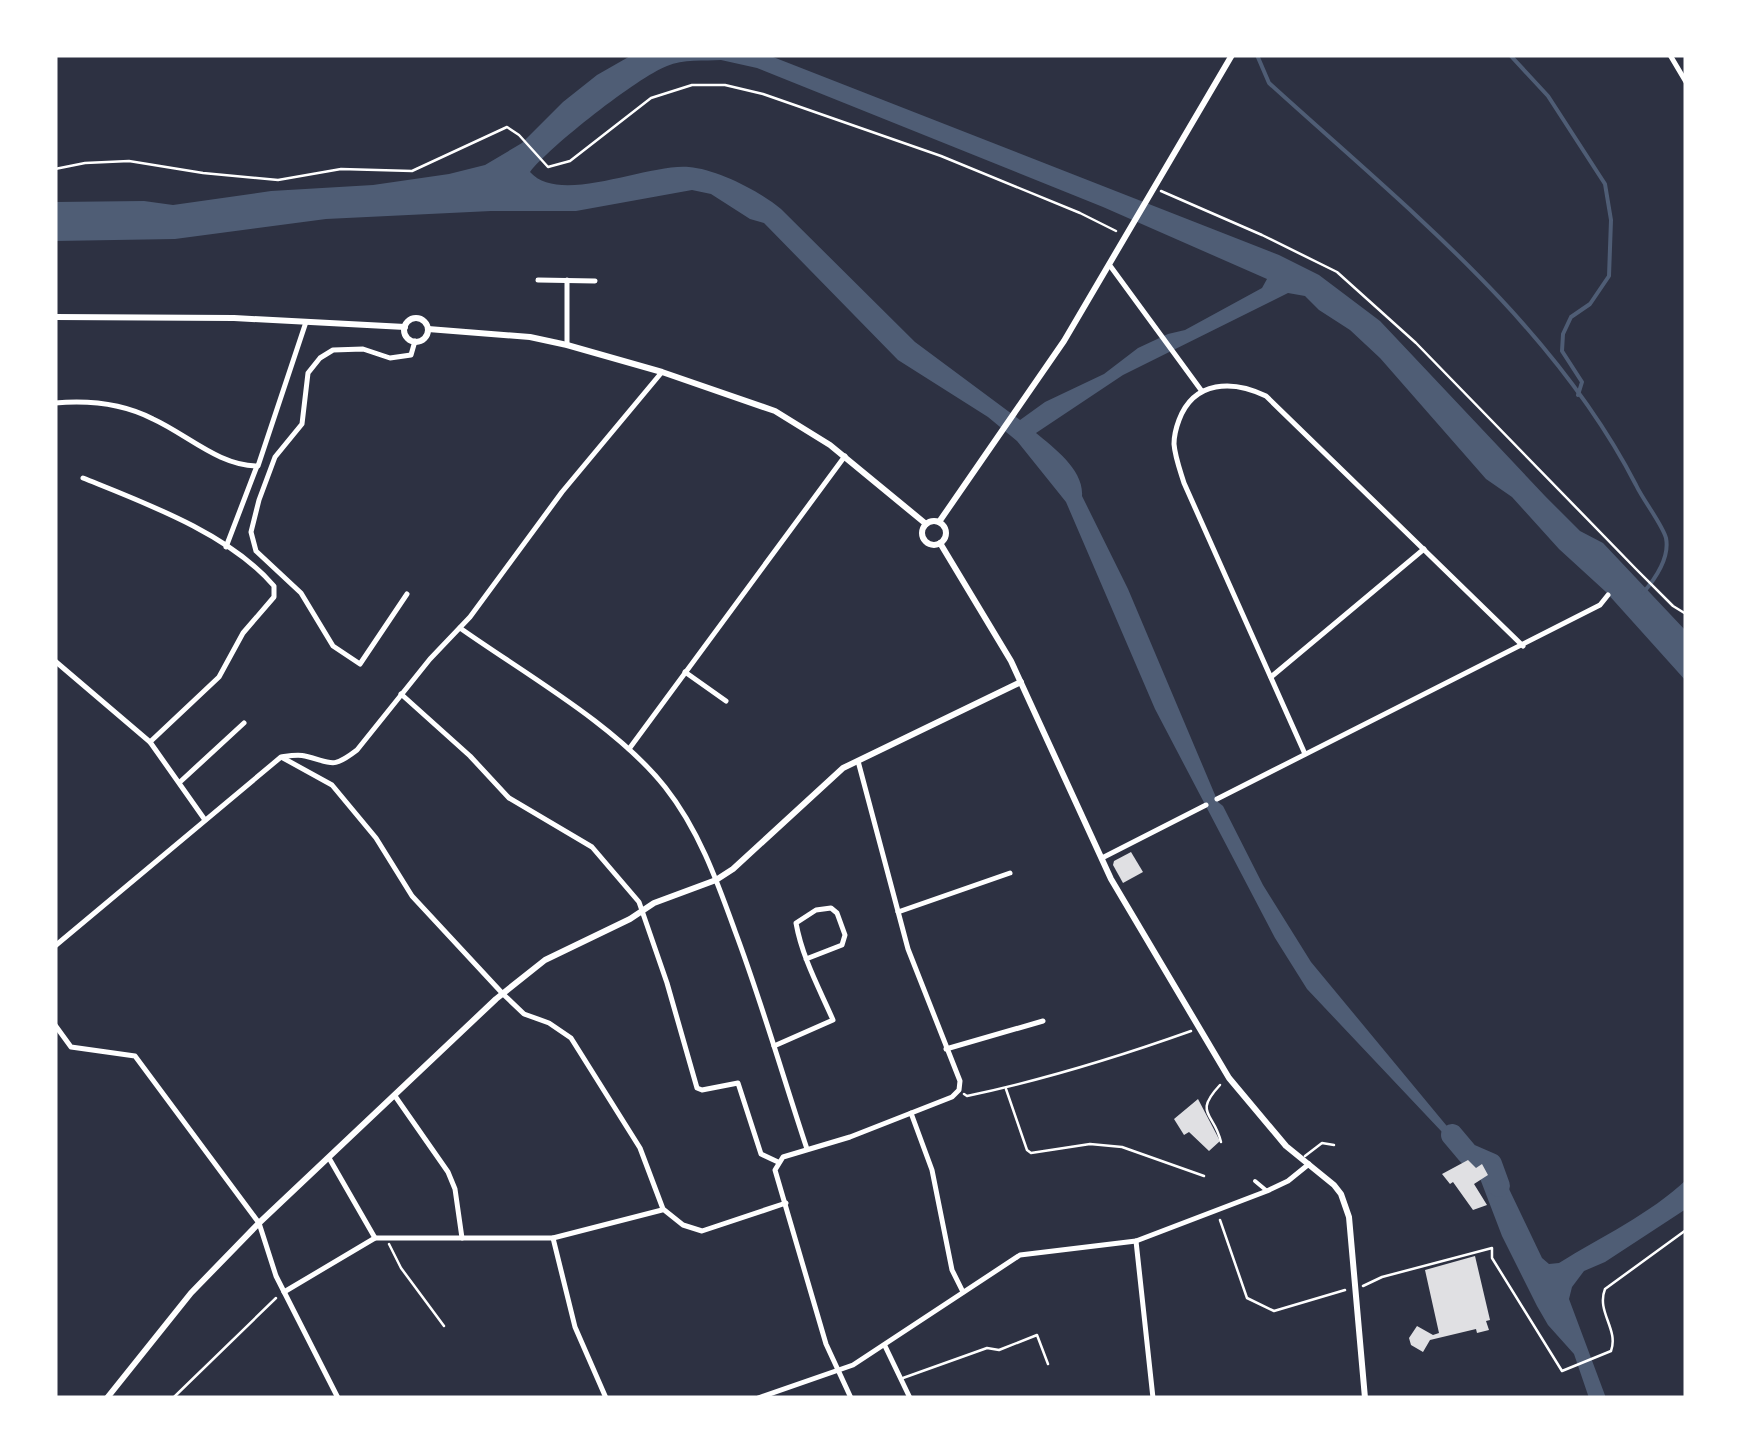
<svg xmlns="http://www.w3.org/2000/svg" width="1741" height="1453" font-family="'Source Serif 4',serif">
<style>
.water{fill:#4f5d75;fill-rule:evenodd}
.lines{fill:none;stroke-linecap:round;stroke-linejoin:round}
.stream{stroke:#4f5d75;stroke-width:4}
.river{stroke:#4f5d75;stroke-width:22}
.building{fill:#e0e0e3}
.path{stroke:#fff;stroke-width:2.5}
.service{stroke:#fff;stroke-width:2.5}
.pedestrian{stroke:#fff;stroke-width:4}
.minor{stroke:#fff;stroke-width:5}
.tertiary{stroke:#fff;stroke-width:6}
</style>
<rect width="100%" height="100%" fill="#2d3142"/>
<!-- water -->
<path class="water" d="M632 55H768L1279 255 1319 275 1380 321 1545 496 1580 531 1603 543 1686 631V681L1606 592 1559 549 1512 497 1486 479 1380 358 1350 330 1319 310 1305 296 1288 293 1123 375 1036 433C1054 448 1084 470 1082 496L1128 589 1218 802 1223 806 1263 885 1311 962 1475 1160 1493 1161 1499 1168 1542 1258 1549 1264 1559 1263C1601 1237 1650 1214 1686 1180V1209L1605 1262 1584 1271 1572 1287 1569 1299 1606 1398H1589L1574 1354 1548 1325 1537 1306 1502 1236 1476 1168 1307 989 1275 938 1155 709 1066 502 1017 441 988 417 898 360 764 223 750 219 711 194 692 190 576 211H491L326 219 175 239 55 241V202L144 201 173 205 271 191 373 185 449 174 485 165 522 143 563 102 597 75ZM721 60 757 68 1103 207 1267 279 1262 288 1185 330 1168 334 1138 348 1104 374 1045 402 1020 420 915 342 781 209C760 191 716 169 689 167 648 163 560 206 530 172 549 147 638 77 667 66 683 59 704 61 721 60Z"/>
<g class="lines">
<!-- stream -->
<g class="stream">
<path d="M1257 55 1269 83C1403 205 1552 322 1636 485 1643 500 1662 524 1666 538 1670 558 1655 579 1643 593"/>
<polyline points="1510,55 1548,96 1605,184 1611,220 1609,276 1590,304 1571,317 1563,334 1562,351 1582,382 1578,395"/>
</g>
<!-- river -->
<polyline class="river" points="1452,1135 1468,1154 1491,1164 1499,1186"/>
</g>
<!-- building -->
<g class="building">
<polygon points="1131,852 1143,872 1123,883 1113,865 1114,861"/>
<polygon points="1198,1099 1220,1141 1209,1151 1189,1132 1184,1135 1174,1119"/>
<polygon points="1468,1160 1476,1168 1482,1164 1488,1175 1474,1184 1487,1205 1473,1210 1453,1182 1450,1184 1442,1174"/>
<polygon points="1475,1256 1490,1320 1486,1321 1489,1330 1477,1333 1476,1329 1430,1340 1423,1352 1411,1345 1409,1338 1417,1326 1433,1335 1439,1333 1425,1270"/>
</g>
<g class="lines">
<!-- path -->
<g class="path">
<polyline points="55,169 85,163 129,161 203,173 278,180 341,169 412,171 507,127 519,135 548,167 570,161 651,98 692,85 725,85 763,94 941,156 1080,213 1116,231"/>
<polyline points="1161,191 1262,235 1337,272 1416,343 1636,569 1673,606 1686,614"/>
<path d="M1220 1085C1193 1114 1214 1112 1221 1142"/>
<polyline points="1006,1089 1027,1150 1031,1153 1090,1144 1122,1147 1204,1176"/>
<path d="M964 1094 967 1096C1043 1080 1118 1057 1191 1031"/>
<polyline points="1220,1220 1247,1298 1274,1311 1345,1290"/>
<polyline points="389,1244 401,1268 444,1326"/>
<path d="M1363 1286 1382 1277 1492 1248V1258L1562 1371 1611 1351C1619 1329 1596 1312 1605 1289L1686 1230"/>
<polyline points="173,1398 276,1298"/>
</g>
<!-- service -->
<g class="service">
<polyline points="1305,1156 1322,1143 1334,1145"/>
<polyline points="903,1378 987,1348 999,1350 1037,1335 1048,1364"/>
</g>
<!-- pedestrian -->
<polyline class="pedestrian" points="1255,1181 1267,1191"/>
<!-- minor -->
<g class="minor">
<polyline points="1670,55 1686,82"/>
<polyline points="1111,267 1201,390"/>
<polyline points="538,280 595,281"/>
<polyline points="567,280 567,345"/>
<path d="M55 403C89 400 122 403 153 419 188 435 219 466 258 466L306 322"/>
<path d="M83 478C145 503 230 534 274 586V597L243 633 219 677 150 742"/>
<polyline points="226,547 257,466"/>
<polyline points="407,594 360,664 333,646 301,593 256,551 251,532 259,500 275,457 302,424 308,373 320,358 333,350 363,349 390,358 411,355 415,341"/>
<path d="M460 628C525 674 616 725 665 787 699 830 717 881 735 931 762 1003 783 1077 807 1149"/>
<polyline points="55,661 150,742 205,820"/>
<polyline points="685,672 726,701"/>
<polyline points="1271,677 1424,549"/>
<polyline points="401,694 470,756 509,798 592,847 639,902 667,983 697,1088 702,1090 738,1083 761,1154 778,1162"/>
<polyline points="629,749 845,456"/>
<path d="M1305 754 1184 483C1180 470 1175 457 1174 444 1174 435 1176 428 1179 420 1194 380 1233 380 1266 396L1523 646"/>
<polyline points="283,758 332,785 376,838 412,896 503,994 524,1014 549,1023 571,1038 640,1148 663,1209 683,1225 702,1231 786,1203"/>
<polyline points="180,782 244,723"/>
<polyline points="1217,799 1600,605 1608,595"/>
<polyline points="1102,858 1206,805"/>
<polyline points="898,912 1010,873"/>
<path d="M55 946 281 757C288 756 298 754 305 756 332 762 331 770 357 750L430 659 470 617 562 492 662 372"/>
<polyline points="55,1025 71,1047 135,1056 259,1223 276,1276 338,1398"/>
<path d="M774 1046 833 1020C819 988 802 957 796 923L816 910 831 908 837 913 845 935 842 945 806 959"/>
<polyline points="946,1049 1043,1021"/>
<polyline points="395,1096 448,1172 455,1189 462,1238"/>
<polyline points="911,1113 932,1170 952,1270 963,1292"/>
<polyline points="329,1158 375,1238"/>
<polyline points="553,1238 575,1327 606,1398"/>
<polyline points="1136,1241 1153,1398"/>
<polyline points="284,1292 375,1238 553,1238 662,1210"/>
<polyline points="885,1346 910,1398"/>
<polyline points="758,1398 853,1365 1020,1255 1136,1241 1267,1191 1288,1181 1309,1164"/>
<polyline points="851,1398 826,1344 775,1170 783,1157 850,1137 952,1097 959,1090 960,1081 908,949 858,761"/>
</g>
<!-- tertiary -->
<g class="tertiary">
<polyline points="55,317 234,318 405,327"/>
<circle cx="416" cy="330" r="12"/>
<polyline points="428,329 530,337 567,345 662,372 775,411 830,445 926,524"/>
<circle cx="934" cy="533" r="12"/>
<polyline points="939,522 1064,341 1232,55"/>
<polyline points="940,543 1011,661 1111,879 1229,1078 1286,1146 1334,1185 1341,1194 1349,1217 1365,1398"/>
<polyline points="107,1398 191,1293 259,1223 496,999 545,960 630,919 654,903 716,880 733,869 843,768 1021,682"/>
</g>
</g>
<!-- border -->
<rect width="1741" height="1453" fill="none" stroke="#ffffff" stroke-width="115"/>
</svg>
